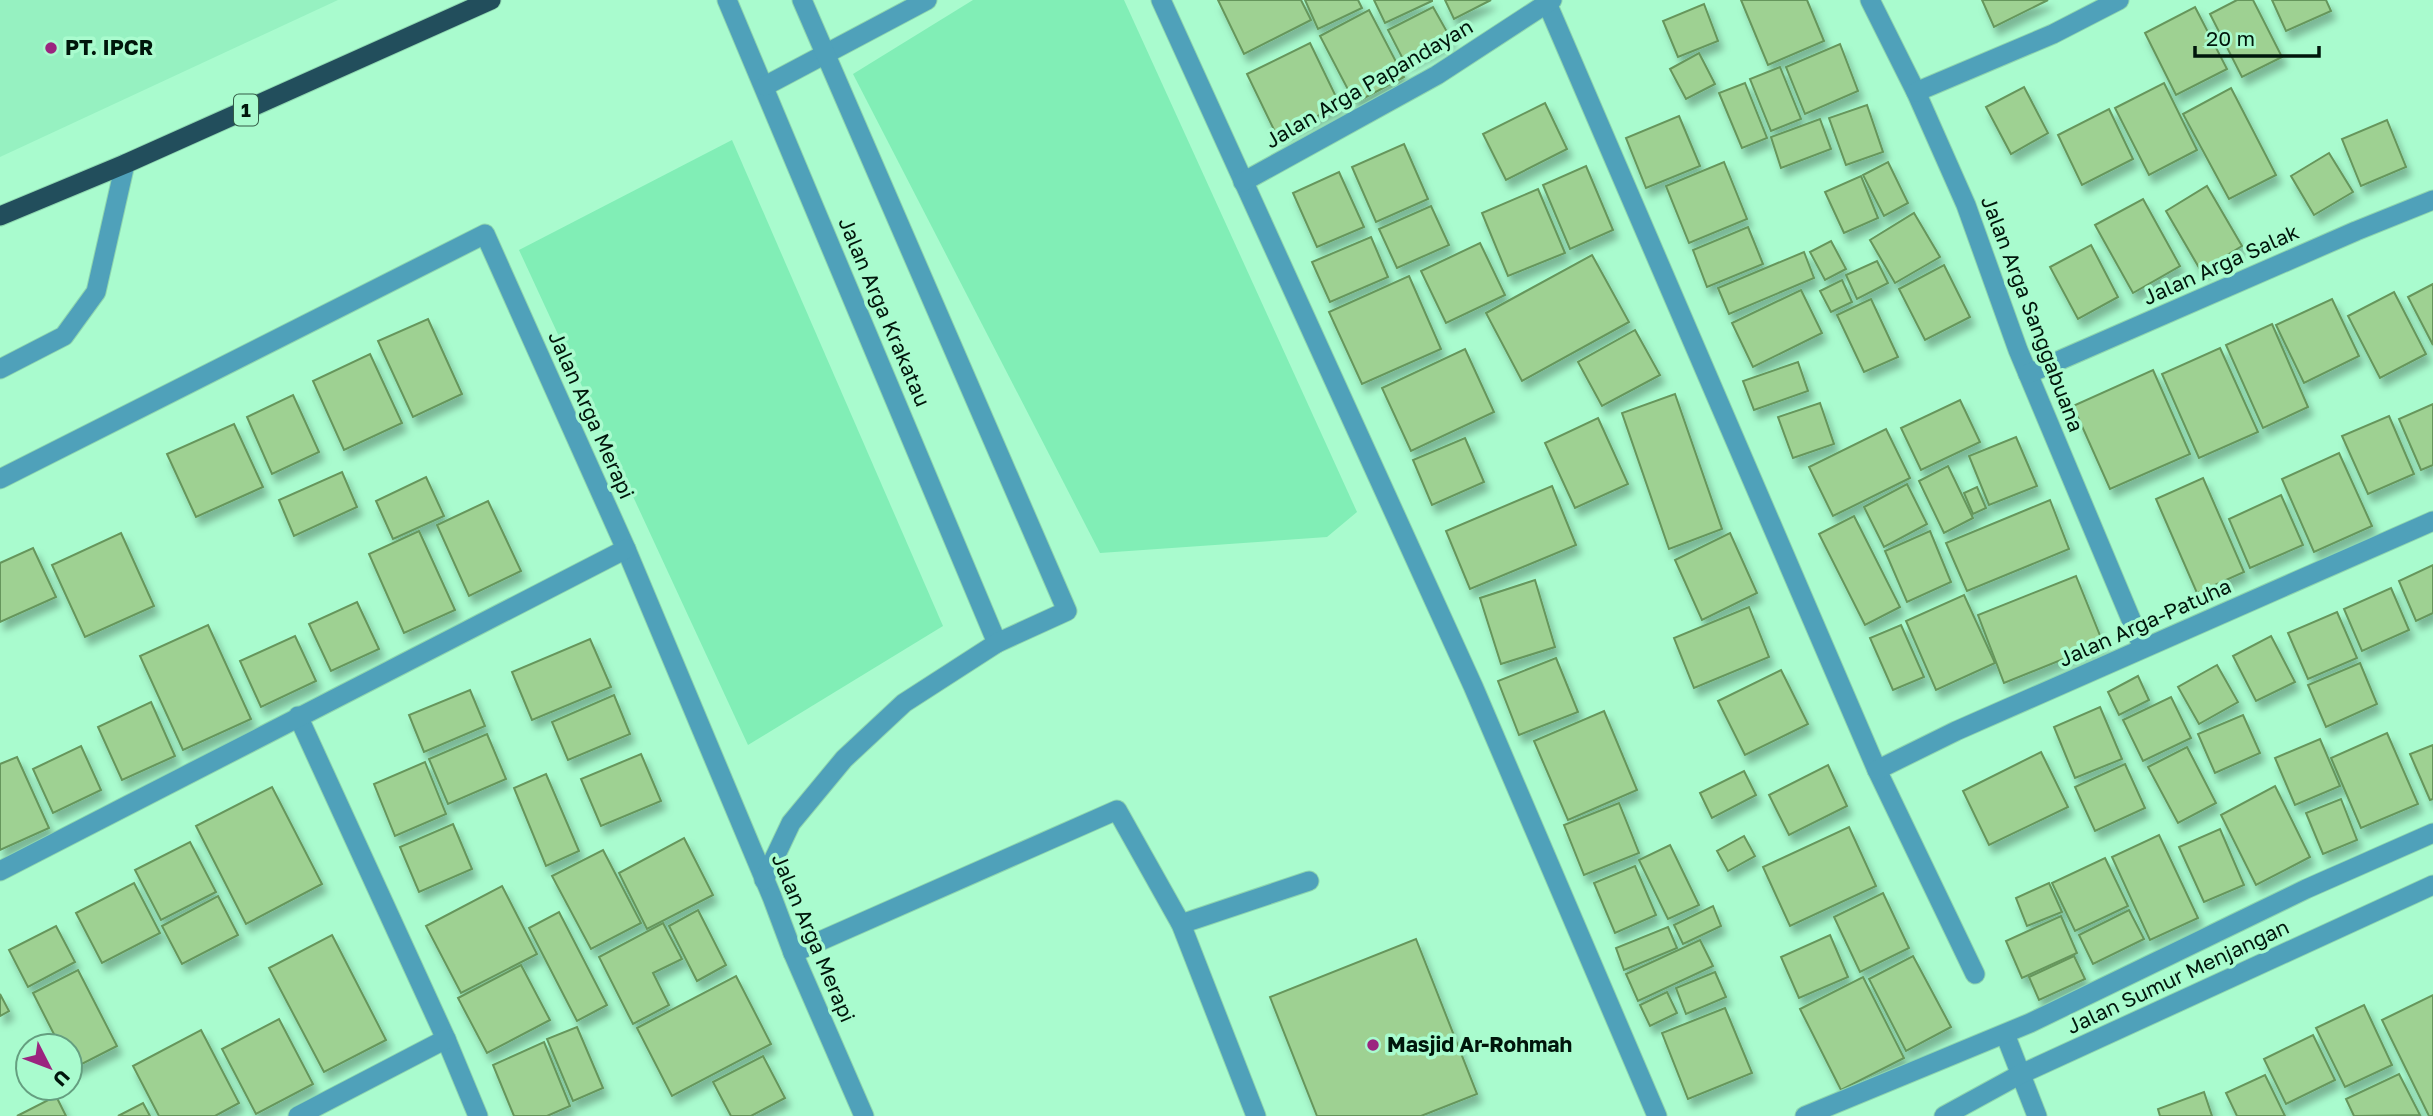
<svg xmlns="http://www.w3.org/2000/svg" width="2433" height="1116" font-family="'Golos Text',sans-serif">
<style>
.built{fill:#96f1c1}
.green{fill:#81eeb6}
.building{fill:#9ed192;stroke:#66965b;stroke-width:2;filter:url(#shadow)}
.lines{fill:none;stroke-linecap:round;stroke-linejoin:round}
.service-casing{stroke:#8ed6af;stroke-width:21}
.minor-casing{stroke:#8ed6af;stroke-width:21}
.trunk-casing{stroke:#8ed6af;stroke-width:21}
.service{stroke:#4fa1ba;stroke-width:19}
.minor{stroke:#4fa1ba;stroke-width:19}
.trunk{stroke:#224e5c;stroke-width:19}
.poi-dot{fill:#9b257f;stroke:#a9fbce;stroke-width:2.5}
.labels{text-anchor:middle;stroke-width:7;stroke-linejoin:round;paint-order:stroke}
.shield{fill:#a9fbce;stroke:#335b46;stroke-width:2}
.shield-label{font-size:19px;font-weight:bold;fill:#00160b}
.poi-label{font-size:21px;font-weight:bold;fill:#00160b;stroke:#a9fbce;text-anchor:start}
.street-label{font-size:21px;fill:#00160b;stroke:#a9fbce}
</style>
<defs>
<filter id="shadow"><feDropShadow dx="4.5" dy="8" stdDeviation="3.5" flood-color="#0004"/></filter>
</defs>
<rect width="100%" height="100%" fill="#a9fbce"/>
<!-- built -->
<polygon class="built" points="0,0 338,0 0,157"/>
<!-- green -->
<g class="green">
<polygon points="973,0 1124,0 1357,512 1327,537 1100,553 853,74"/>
<polygon points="732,140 943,626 748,745 519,250"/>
</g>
<!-- building -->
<g class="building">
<polygon points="1218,0 1301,0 1311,20 1244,54"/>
<polygon points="1305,0 1358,0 1362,8 1318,29"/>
<polygon points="1374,0 1432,0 1432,1 1385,23"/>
<polygon points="1445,0 1491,0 1454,19"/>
<polygon points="1741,0 1807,0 1824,41 1768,65"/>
<polygon points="1982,0 2048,0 1994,27"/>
<polygon points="2237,0 2253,0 2282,57 2242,77 2210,14"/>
<polygon points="2272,0 2326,0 2331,11 2286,31"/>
<polygon points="1704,4 1718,41 1678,57 1663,21"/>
<polygon points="1433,7 1451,39 1405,63 1388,30"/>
<polygon points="2195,7 2227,69 2176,95 2145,33"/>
<polygon points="1369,10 1404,77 1355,103 1320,36"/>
<polygon points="1310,43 1340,105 1277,136 1247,74"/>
<polygon points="1840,44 1858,91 1805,114 1786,67"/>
<polygon points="1699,53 1715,84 1686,99 1670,69"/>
<polygon points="1780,67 1801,119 1771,131 1750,79"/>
<polygon points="1745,83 1767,138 1742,148 1719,93"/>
<polygon points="2164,83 2197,150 2149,175 2115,108"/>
<polygon points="2024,87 2048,133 2011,154 1986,107"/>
<polygon points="2231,88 2276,175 2229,199 2183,114"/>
<polygon points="1545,103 1567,149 1506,180 1483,134"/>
<polygon points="1867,105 1883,152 1846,165 1829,118"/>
<polygon points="2109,109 2133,159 2082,185 2058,135"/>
<polygon points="1679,116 1700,166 1646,188 1626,138"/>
<polygon points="1820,119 1831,149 1781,168 1771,137"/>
<polygon points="2387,120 2406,167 2361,186 2342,139"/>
<polygon points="1404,144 1428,199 1376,222 1352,167"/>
<polygon points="2329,153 2353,192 2314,215 2291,176"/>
<polygon points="1724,162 1747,219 1689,243 1666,186"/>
<polygon points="1888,162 1908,203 1884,216 1863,175"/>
<polygon points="1586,166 1613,230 1570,249 1543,185"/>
<polygon points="1339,172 1364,227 1317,247 1293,193"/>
<polygon points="1861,176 1878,218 1844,233 1825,192"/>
<polygon points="2207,186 2242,246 2201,271 2166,211"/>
<polygon points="1538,189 1565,253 1508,276 1482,213"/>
<polygon points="2143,199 2180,266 2133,293 2095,225"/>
<polygon points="1431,206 1449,245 1397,268 1379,229"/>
<polygon points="1914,213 1940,257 1895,283 1870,240"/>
<polygon points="1748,227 1763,264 1707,287 1693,250"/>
<polygon points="1371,237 1388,277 1330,302 1312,262"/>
<polygon points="1831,241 1846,269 1825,280 1810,252"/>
<polygon points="1480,243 1505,295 1446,323 1421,271"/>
<polygon points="2091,245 2118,297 2078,319 2050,267"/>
<polygon points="1804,252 1814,278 1729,314 1718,288"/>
<polygon points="1592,255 1629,322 1522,381 1486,313"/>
<polygon points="1877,261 1888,283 1857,299 1846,275"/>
<polygon points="1944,265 1970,317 1925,340 1899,289"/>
<polygon points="1409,276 1441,349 1362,384 1329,312"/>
<polygon points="1842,280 1852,302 1831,312 1820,291"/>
<polygon points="2433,284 2433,345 2408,297"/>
<polygon points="1801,290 1822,333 1753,367 1732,323"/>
<polygon points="2394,292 2426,354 2380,378 2348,316"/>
<polygon points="1871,299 1898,357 1864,372 1837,315"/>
<polygon points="2332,299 2359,356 2304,383 2276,325"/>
<polygon points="428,319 462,394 413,417 378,341"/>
<polygon points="2272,324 2308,407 2263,428 2226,345"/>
<polygon points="1635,330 1660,375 1602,406 1578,362"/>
<polygon points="2220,348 2258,432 2199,458 2162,374"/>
<polygon points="1465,349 1494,412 1411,451 1382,388"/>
<polygon points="370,354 402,423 344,450 313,381"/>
<polygon points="1798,362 1808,391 1754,410 1743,381"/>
<polygon points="2153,370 2190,454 2110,489 2073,406"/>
<polygon points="1675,394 1722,529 1669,549 1622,413"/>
<polygon points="293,395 319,452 272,474 247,417"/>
<polygon points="1960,400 1980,442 1921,470 1901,428"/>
<polygon points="1820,403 1834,444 1793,458 1778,417"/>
<polygon points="2433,404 2433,465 2421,470 2399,419"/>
<polygon points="2389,416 2414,474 2368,494 2342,436"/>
<polygon points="1598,418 1628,484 1575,508 1545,443"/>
<polygon points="234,424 263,487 196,517 167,454"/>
<polygon points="1886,429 1910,478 1833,516 1809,467"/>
<polygon points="2016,437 2037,486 1989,505 1969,456"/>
<polygon points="1465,438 1484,482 1432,505 1413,460"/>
<polygon points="2339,453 2372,526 2314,552 2282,479"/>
<polygon points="1948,466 1973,518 1944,533 1919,481"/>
<polygon points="342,472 357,507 294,536 279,500"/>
<polygon points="426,477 444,516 393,539 376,501"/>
<polygon points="2203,478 2244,572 2197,593 2156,499"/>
<polygon points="1907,484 1927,524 1884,547 1864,507"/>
<polygon points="1552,486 1576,545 1470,589 1446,531"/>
<polygon points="1977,487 1986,508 1973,514 1964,493"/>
<polygon points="2281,495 2303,545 2250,568 2229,519"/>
<polygon points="2050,500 2069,549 1967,591 1946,543"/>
<polygon points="488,501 521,571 469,596 437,525"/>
<polygon points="1854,516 1900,607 1865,625 1819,534"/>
<polygon points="419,531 455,610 404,633 369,554"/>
<polygon points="1930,531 1951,582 1907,602 1885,551"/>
<polygon points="121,533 154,606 85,637 52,565"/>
<polygon points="1730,533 1757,593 1702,620 1675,560"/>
<polygon points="33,548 56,597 0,622 0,563"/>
<polygon points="2433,565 2433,613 2416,621 2399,581"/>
<polygon points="2076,576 2103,643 2004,683 1978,615"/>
<polygon points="1535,580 1555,647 1501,664 1480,598"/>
<polygon points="2391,588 2409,630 2362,651 2344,609"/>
<polygon points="1964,595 1995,663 1936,690 1906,621"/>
<polygon points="357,602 379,649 331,671 309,624"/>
<polygon points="1749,607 1769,657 1694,688 1674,638"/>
<polygon points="2337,612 2357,658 2308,679 2288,633"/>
<polygon points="208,625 251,719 183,750 140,656"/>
<polygon points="1901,625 1924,677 1893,690 1870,638"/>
<polygon points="295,636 316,681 261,707 240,661"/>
<polygon points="2271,636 2295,682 2256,701 2233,656"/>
<polygon points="590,639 611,687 532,720 512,672"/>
<polygon points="1556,658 1578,712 1519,735 1498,681"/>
<polygon points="2360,663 2377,704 2326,727 2308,685"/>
<polygon points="2217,665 2238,702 2199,724 2178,687"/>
<polygon points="1781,670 1808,724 1745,755 1718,701"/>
<polygon points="2138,676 2149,700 2119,715 2108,692"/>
<polygon points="470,690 485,726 424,752 409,715"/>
<polygon points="614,695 630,734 568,760 552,722"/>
<polygon points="2171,697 2191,738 2143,761 2123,720"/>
<polygon points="151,702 175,756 122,780 98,727"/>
<polygon points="2100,707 2122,759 2075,778 2054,727"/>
<polygon points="1604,711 1637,790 1568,820 1534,741"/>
<polygon points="2243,715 2260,753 2215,773 2198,734"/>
<polygon points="2387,733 2418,804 2361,828 2331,758"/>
<polygon points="487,734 506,779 448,804 429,759"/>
<polygon points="2320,739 2340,786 2295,805 2275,758"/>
<polygon points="2433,745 2433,799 2430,800 2410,754"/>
<polygon points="81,746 101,790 53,813 33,769"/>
<polygon points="2187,747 2216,803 2178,823 2148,767"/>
<polygon points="2041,752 2068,807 1989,845 1963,791"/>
<polygon points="641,754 661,801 601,826 581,779"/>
<polygon points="17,757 49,828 0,850 0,764"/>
<polygon points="425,762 446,814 395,836 374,784"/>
<polygon points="2125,764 2145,808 2095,831 2075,787"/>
<polygon points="1828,765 1847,806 1789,835 1769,795"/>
<polygon points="1744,771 1756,795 1712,818 1700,793"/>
<polygon points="546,774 579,851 546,866 514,788"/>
<polygon points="2275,786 2310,857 2256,885 2221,815"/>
<polygon points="272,787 322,884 246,924 196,826"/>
<polygon points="2341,799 2357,840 2323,854 2306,813"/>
<polygon points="1619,803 1639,853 1584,875 1564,825"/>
<polygon points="453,824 472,869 419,892 400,847"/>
<polygon points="1849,827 1876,886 1790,926 1763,867"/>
<polygon points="2220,829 2244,885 2204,902 2179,847"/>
<polygon points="2159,835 2198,918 2150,940 2112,857"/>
<polygon points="1744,836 1755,856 1728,871 1717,851"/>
<polygon points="684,838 713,895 647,929 619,873"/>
<polygon points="190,842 216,892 161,920 135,870"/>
<polygon points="1670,845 1699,905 1668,919 1639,860"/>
<polygon points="603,850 641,923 591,949 552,876"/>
<polygon points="2105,858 2128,906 2075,931 2052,883"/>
<polygon points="1635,866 1656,915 1615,933 1594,883"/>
<polygon points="134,883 160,933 102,963 76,913"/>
<polygon points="2049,883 2062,912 2027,926 2016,898"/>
<polygon points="502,886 537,954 461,993 426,926"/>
<polygon points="1883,893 1909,948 1860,972 1834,917"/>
<polygon points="218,896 238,935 182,964 162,926"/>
<polygon points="1713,906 1721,926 1683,944 1674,925"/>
<polygon points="698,910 726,965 697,981 669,926"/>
<polygon points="2129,910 2144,939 2093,964 2079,935"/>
<polygon points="559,912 607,1005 577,1021 529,928"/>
<polygon points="2061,916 2077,953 2022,978 2006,941"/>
<polygon points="663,923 682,959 653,973 669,1005 633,1024 599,957"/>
<polygon points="56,926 75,962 28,987 9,950"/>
<polygon points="1668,927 1677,948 1624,970 1616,948"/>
<polygon points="332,935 386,1040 324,1072 269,968"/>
<polygon points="1830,935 1848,977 1799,998 1781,957"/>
<polygon points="1416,939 1477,1094 1421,1116 1317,1116 1270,997"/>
<polygon points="1700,940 1713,966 1638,1001 1626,974"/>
<polygon points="1913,956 1951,1027 1906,1051 1869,979"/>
<polygon points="2074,956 2085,979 2039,1000 2029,977"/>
<polygon points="521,965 550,1020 487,1053 458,998"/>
<polygon points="78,970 117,1046 72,1069 70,1046 60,1046 33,993"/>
<polygon points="1715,972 1726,997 1686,1014 1676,988"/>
<polygon points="736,976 771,1044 672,1096 637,1028"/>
<polygon points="1863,977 1904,1058 1841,1090 1800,1009"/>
<polygon points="1667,992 1677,1013 1650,1026 1640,1005"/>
<polygon points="0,994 9,1011 0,1016"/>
<polygon points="2433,995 2433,1116 2429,1116 2382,1020"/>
<polygon points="2364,1005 2392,1065 2345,1087 2316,1028"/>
<polygon points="1725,1008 1752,1073 1688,1099 1662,1033"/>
<polygon points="279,1019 313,1084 256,1114 222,1049"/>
<polygon points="577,1027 603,1088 573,1101 547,1039"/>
<polygon points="201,1030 239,1103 215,1116 159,1116 133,1066"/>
<polygon points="2313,1035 2335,1080 2286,1104 2264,1059"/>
<polygon points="544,1042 570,1106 547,1116 514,1116 493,1065"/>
<polygon points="763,1056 785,1098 751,1116 731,1116 713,1082"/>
<polygon points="2399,1074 2420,1115 2354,1116 2346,1099"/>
<polygon points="2265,1075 2285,1116 2237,1116 2226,1093"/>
<polygon points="2204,1092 2212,1116 2160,1116 2158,1109"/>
<polygon points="56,1096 66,1116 17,1116"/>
<polygon points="143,1103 150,1116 118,1116"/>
</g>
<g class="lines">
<defs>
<g id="service">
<polyline points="0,369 64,336 96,292 125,164"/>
<polyline points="1181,924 1309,881"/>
<polyline points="793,953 1117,810 1181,924 1256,1116"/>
</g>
<g id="minor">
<polyline points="727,0 997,643"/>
<polyline points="1161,0 1473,686 1657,1116"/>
<polyline points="1870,0 1916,92 1966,205 2018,350 2143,648"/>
<polyline points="1547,3 1877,770 1975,974"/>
<polyline points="765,86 927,0"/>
<polyline points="1916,92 2053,34 2119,0"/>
<polyline points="1243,182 1437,75 1552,0"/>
<polyline points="2028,374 2356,231 2433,200"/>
<polyline points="0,479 485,234 626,549 772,897 793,953 864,1116"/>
<polyline points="298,716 446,1039 478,1116"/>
<polyline points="1877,770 1956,731 2433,521"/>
<polyline points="0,871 626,549"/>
<polyline points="764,880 791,823 844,759 904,703 997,643 1067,611 802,0"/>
<polyline points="2005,1034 2037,1116"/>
<polyline points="298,1116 446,1039"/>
<polyline points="1805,1116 2030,1023 2306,889 2433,833"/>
<polyline points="1944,1116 2019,1075 2433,885"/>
</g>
<polyline id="trunk" points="0,216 125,164 491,0"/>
</defs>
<!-- service casing -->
<use href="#service" class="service-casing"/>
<!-- minor casing -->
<use href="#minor" class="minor-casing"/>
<!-- trunk casing -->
<use href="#trunk" class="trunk-casing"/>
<!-- service -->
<use href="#service" class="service"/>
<!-- minor -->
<use href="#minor" class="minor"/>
<!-- trunk -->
<use href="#trunk" class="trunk"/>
</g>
<!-- markers -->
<g class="poi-dot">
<circle cx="51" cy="48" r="7"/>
<circle cx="1373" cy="1045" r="7"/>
</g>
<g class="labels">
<!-- shield labels -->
<rect class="shield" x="234" y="94.5" width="24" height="31" rx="5"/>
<g class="shield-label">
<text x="246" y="117">1</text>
</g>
<!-- poi labels -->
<g class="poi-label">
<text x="65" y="55">PT. IPCR</text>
<text x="1387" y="1052">Masjid Ar-Rohmah</text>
</g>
<!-- street labels -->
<g class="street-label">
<text transform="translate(1369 84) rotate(-30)" y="7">Jalan Arga Papandayan</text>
<text transform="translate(2221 265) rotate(-24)" y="7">Jalan Arga Salak</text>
<text transform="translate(884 312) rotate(67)" y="7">Jalan Arga Krakatau</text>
<text transform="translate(2032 314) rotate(69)" y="7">Jalan Arga Sanggabuana</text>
<text transform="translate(591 415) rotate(66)" y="7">Jalan Arga Merapi</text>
<text transform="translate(2145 623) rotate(-24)" y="7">Jalan Arga-Patuha</text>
<text transform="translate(813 938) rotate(67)" y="7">Jalan Arga Merapi</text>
<text transform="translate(2178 977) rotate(-25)" y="7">Jalan Sumur Menjangan</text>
</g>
</g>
<!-- north arrow -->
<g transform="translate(49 1067) rotate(132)"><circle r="33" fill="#a9fbce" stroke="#659f80" stroke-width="2"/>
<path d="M0-5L12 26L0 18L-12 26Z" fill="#9b257f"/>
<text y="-10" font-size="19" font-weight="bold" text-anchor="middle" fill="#00160b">U</text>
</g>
<!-- scale -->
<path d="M2195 46v10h124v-10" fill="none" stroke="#00160b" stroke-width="3.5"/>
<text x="2206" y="46" font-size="21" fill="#00160b" stroke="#a9fbce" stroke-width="5" paint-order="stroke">20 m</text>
</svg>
